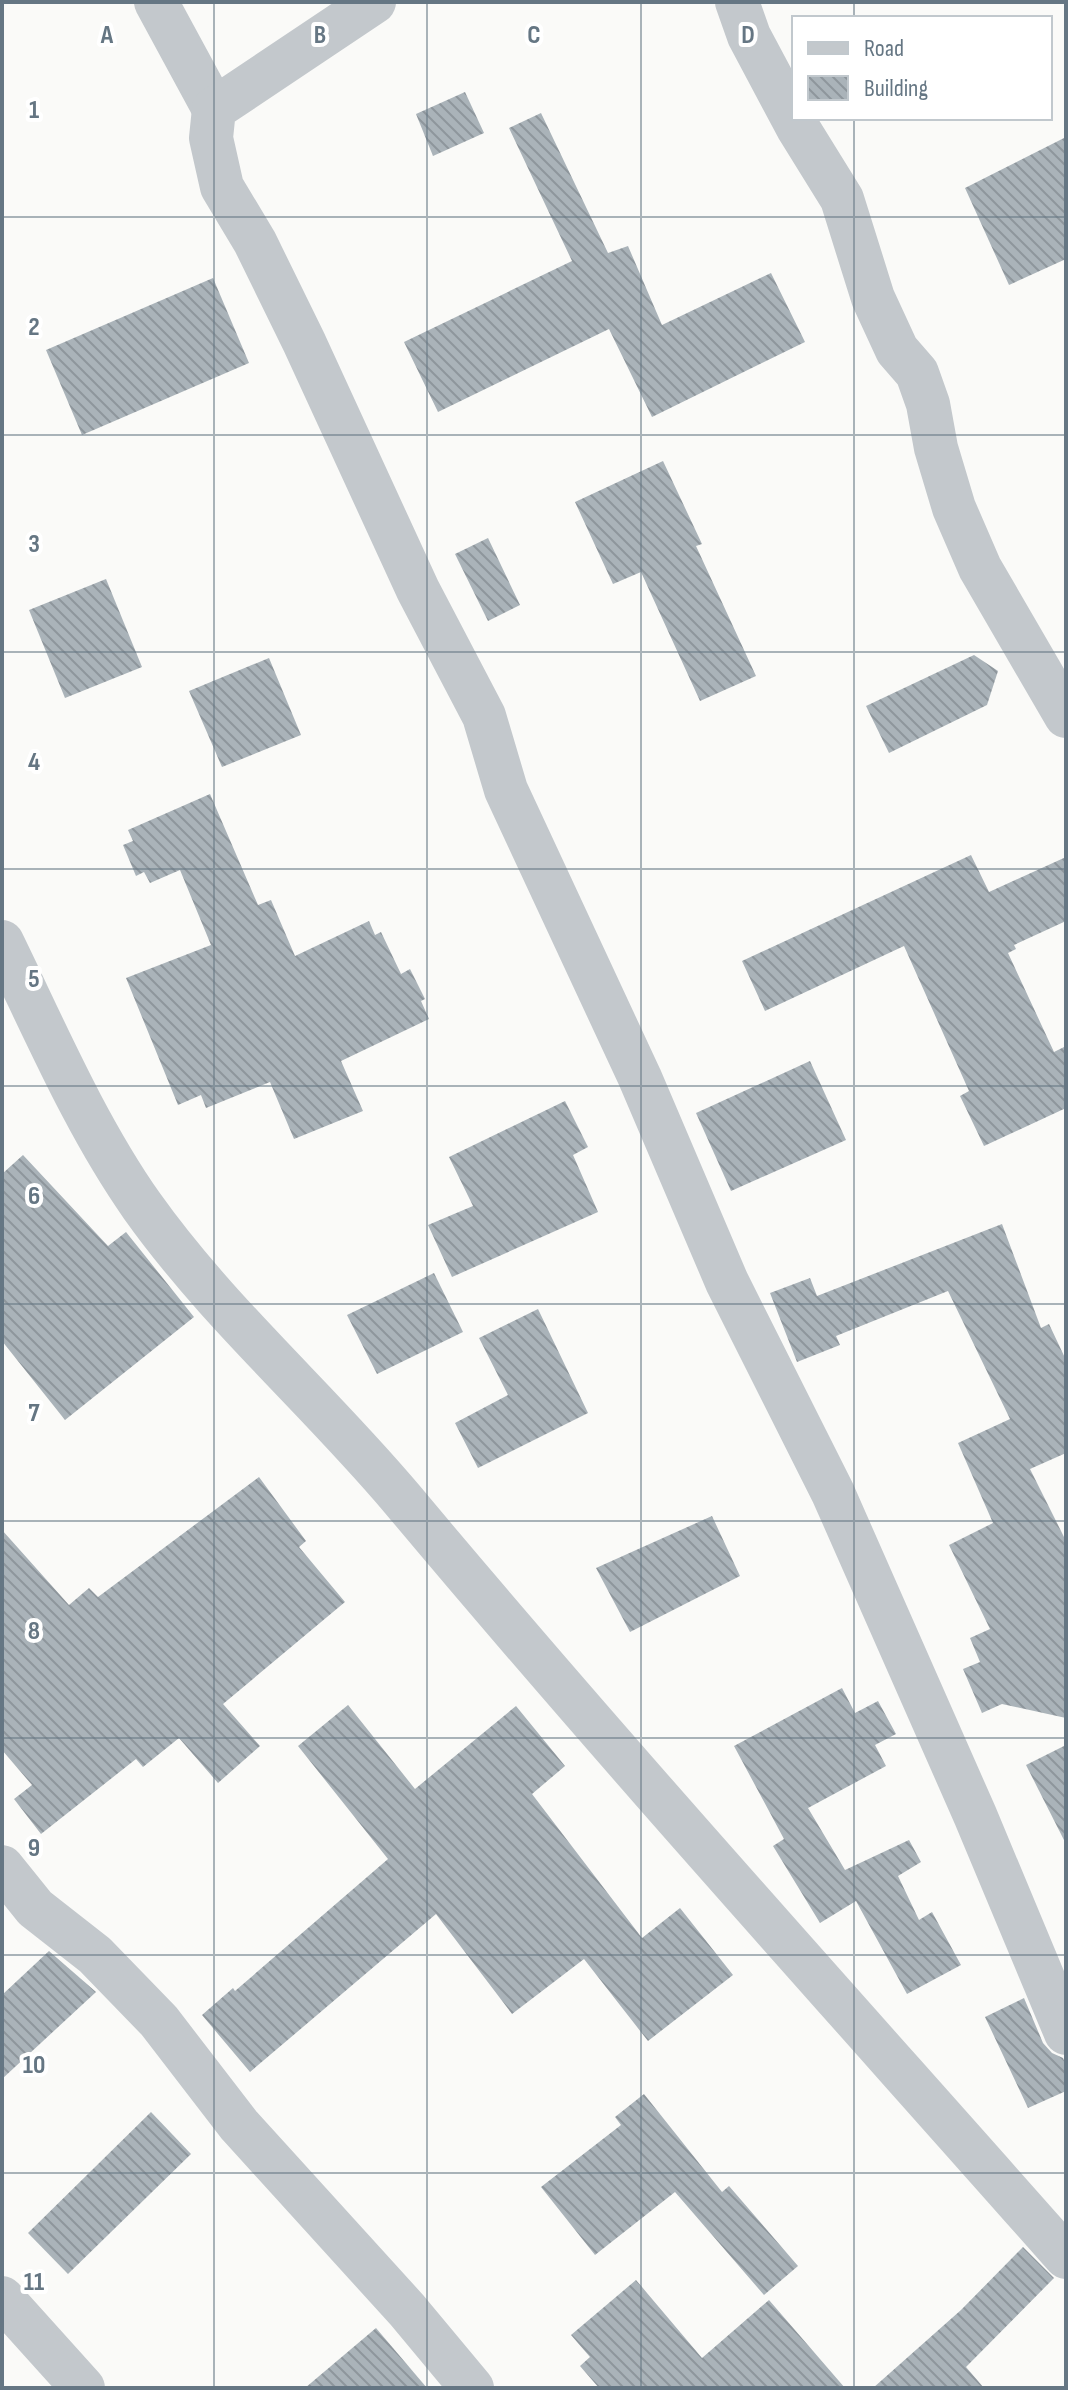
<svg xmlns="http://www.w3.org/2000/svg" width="1068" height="2390" font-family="'Sofia Sans Condensed',sans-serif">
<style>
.building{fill:url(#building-back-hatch)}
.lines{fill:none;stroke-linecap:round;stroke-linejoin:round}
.minor{stroke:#c3c8cc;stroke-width:44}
.grid{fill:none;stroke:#657683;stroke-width:2;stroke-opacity:0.55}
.grid-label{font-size:26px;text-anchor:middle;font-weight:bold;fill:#657683;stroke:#fff;stroke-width:8;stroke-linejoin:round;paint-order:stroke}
</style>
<defs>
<pattern id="building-back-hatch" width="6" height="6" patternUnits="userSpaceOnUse" patternTransform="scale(2)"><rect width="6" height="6" fill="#aab3b9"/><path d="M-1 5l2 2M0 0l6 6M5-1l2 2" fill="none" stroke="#8e969c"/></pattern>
</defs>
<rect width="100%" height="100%" fill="#fafaf8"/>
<!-- building -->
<g class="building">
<polygon points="465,92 484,133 433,156 416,114"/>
<polygon points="541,113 608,253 628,246 662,325 771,273 805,342 652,417 609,329 438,412 404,342 572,261 509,128"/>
<polygon points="1066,137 1066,259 1009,285 965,188"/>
<polygon points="213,278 249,363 82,435 46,350"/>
<polygon points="663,461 702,544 696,546 756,676 700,701 641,572 613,584 575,502"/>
<polygon points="488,538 520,605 488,621 455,554"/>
<polygon points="106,579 142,667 65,698 29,610"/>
<polygon points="974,655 998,671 987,705 889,753 866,706"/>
<polygon points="269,658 301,735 222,767 189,691"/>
<polygon points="210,794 258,905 271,900 295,956 369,921 375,935 381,932 401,974 410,969 425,999 421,1001 429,1019 341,1061 363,1111 294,1139 270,1082 206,1108 201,1095 178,1105 126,978 211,945 180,870 150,883 144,872 136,876 123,845 133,841 128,830"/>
<polygon points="971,855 989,892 1066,857 1066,921 1014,945 1016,949 1008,953 1054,1052 1066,1046 1066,1108 984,1146 960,1096 969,1091 904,946 765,1011 742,961"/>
<polygon points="810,1061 846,1140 731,1191 696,1113"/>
<polygon points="565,1101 588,1147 573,1155 598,1212 452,1277 428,1225 473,1206 449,1157"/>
<polygon points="23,1155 108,1246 126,1232 194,1317 65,1420 2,1341 2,1174"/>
<polygon points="1002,1224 1041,1328 1049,1324 1066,1360 1066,1453 1030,1469 1066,1541 1066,1718 1002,1704 982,1713 963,1669 980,1662 970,1638 990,1629 949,1545 993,1523 958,1443 1010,1419 948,1291 836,1336 840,1345 797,1362 770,1293 810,1278 817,1296"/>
<polygon points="434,1273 463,1332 377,1374 347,1315"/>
<polygon points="538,1309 588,1413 478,1468 455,1423 508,1395 479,1338"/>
<polygon points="259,1477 306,1541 299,1547 345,1602 223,1704 260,1746 218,1783 179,1738 143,1767 136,1759 41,1834 14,1799 32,1785 2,1750 2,1530 69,1605 89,1588 98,1597"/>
<polygon points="712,1516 740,1576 630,1632 596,1568"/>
<polygon points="842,1688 855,1713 878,1701 896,1734 875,1745 886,1766 808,1808 845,1870 909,1840 921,1862 898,1876 919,1920 932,1912 961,1965 907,1994 856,1901 820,1923 773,1846 784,1839 734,1746"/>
<polygon points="348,1705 415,1789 516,1706 565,1766 532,1794 642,1938 680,1908 733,1975 648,2041 584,1959 512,2014 436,1914 250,2072 202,2015 233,1988 235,1991 388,1859 298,1746"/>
<polygon points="1066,1745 1066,1844 1026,1765"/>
<polygon points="49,1951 96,1992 2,2079 2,1995"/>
<polygon points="1024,1998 1043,2043 1052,2053 1063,2058 1066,2065 1066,2091 1028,2108 985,2017"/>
<polygon points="644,2094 722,2192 729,2186 798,2266 764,2295 675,2192 595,2255 541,2187 621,2125 615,2117"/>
<polygon points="151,2112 191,2154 68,2274 28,2233"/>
<polygon points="1023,2247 1054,2278 966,2367 984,2388 873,2388 961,2310"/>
<polygon points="636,2280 702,2358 769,2300 845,2388 599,2388 580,2366 590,2357 571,2335"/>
<polygon points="376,2328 427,2388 305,2388"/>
</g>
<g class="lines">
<!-- minor -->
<g class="minor">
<polyline points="156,2 214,109"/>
<polyline points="374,2 214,109 211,138 222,187 255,242 304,342 418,590 484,716 506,790 640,1078 727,1282 833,1493 975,1815 1066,2033"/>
<polyline points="737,2 749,36 798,128 842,199 873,298 897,350 917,373 928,404 936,448 954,508 980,568 1066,716"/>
<path d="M2 942C45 1030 85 1125 142 1206 218 1313 318 1399 402 1499 618 1757 844 2006 1066 2257"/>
<polyline points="2,1867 35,1908 95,1955 159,2021 239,2125 407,2310 472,2388"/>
<polyline points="2,2298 83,2388"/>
</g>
</g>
<!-- grid -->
<path class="grid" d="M214 2V2388M427 2V2388M641 2V2388M854 2V18M854 118V2388M2 217H1066M2 435H1066M2 652H1066M2 869H1066M2 1086H1066M2 1304H1066M2 1521H1066M2 1738H1066M2 1955H1066M2 2173H1066"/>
<g class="grid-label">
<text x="107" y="43">A</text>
<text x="320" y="43">B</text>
<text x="534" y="43">C</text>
<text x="748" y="43">D</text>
<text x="34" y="118">1</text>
<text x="34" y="335">2</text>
<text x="34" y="552">3</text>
<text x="34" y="770">4</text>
<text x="34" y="987">5</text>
<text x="34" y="1204">6</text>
<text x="34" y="1421">7</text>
<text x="34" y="1639">8</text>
<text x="34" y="1856">9</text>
<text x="34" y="2073">10</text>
<text x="34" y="2290">11</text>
</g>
<!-- border -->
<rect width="1068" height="2390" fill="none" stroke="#657683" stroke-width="8"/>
<!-- legend -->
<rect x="792" y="16" width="260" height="104" fill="#ffffff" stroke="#c1c8cd" stroke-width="2"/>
<rect x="808" y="42" width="40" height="12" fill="#c3c8cc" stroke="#c1c8cd" stroke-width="2"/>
<text x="864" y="56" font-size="24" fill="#657683">Road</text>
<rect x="808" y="76" width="40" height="24" fill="url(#building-back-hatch)" stroke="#c1c8cd" stroke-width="2"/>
<text x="864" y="96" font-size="24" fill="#657683">Building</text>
</svg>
